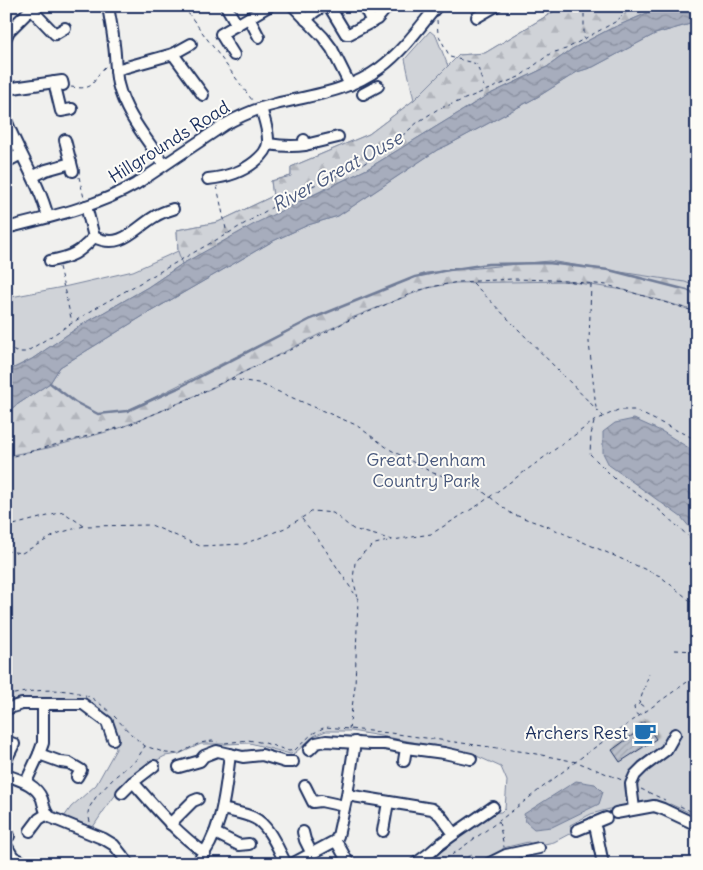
<svg xmlns="http://www.w3.org/2000/svg" width="703" height="870" font-family="Delius,sans-serif">
<style>
.green{fill:#d0d3d8;stroke:#76819b}
.forest{fill:url(#forest-firs);stroke:#76819b}
.water{fill:url(#water-waves);stroke:#6f7b97}
.lines{fill:none;stroke-linecap:round;stroke-linejoin:round}
.stream{stroke:#6f7b97;stroke-width:2.5}
.building{fill:url(#building-hatch);stroke:#1b2f5e;filter:url(#shadow)}
.minor-casing{stroke:#1b2f5e;stroke-width:14}
.path{stroke:#1b2f5e;stroke-width:1;stroke-dasharray:4 4;stroke-linecap:butt}
.minor{stroke:#fdfcf7;stroke-width:10}
.labels{text-anchor:middle;stroke-width:4;stroke-linejoin:round;paint-order:stroke}
.street-label{font-size:18px;fill:#1b2f5e;stroke:#fdfcf7}
.park-label{font-size:18px;fill:#48587c;stroke:#fdfcf7}
.poi-label{font-size:18px;fill:#1b2f5e;stroke:#fdfcf7;text-anchor:end}
.water-label{font-size:19px;font-style:italic;fill:#4c5b7f;stroke:#fdfcf7}
</style>
<defs>
<pattern id="forest-firs" width="22" height="20" patternUnits="userSpaceOnUse" patternTransform="scale(1.25)"><rect width="22" height="20" fill="#d0d3d8"/><path d="M5 1l3.5 6h-7zM16 11l3.5 6h-7z" fill="#b2b5bc"/></pattern>
<pattern id="water-waves" width="16" height="10" patternUnits="userSpaceOnUse" patternTransform="scale(1.25)"><rect width="16" height="10" fill="#a7adbd"/><path d="M0 5q4-4 8 0t8 0" fill="none" stroke="#878d9d"/></pattern>
<pattern id="building-hatch" width="6" height="6" patternUnits="userSpaceOnUse" patternTransform="scale(1.25)"><rect width="6" height="6" fill="#bbc0ca"/><path d="M-1 1l2-2M0 6l6-6M5 7l2-2" fill="none" stroke="#a0a5b0"/></pattern>
<filter id="shadow"><feDropShadow dx="3" dy="-3" stdDeviation="1" flood-color="#0004"/></filter>
</defs>
<rect width="100%" height="100%" fill="#f0f0ee"/>
<filter id="ink" filterUnits="userSpaceOnUse"><feTurbulence type="fractalNoise" baseFrequency=".02" numOctaves="2"/><feDisplacementMap in="SourceGraphic" scale="10" xChannelSelector="R" yChannelSelector="G"/><feConvolveMatrix kernelMatrix="1 2 1 2 8 2 1 2 1" color-interpolation-filters="sRGB"/></filter>
<g filter="url(#ink)">
<!-- green -->
<g class="green">
<polygon points="563,6 669,6 652,11 608,30 572,49 547,67 488,95 182,264 148,287 80,326 32,359 6,372 6,298 68,286 133,271 178,251 177,230 218,222 273,196 271,181 291,176 291,167 369,134 414,100 405,59 430,31 436,36 448,66 459,55 485,53"/>
<polygon points="697,22 697,816 670,804 666,807 655,803 625,805 591,814 570,825 573,832 554,842 540,845 539,842 532,844 528,842 503,848 503,852 481,864 478,862 472,855 467,857 470,864 419,864 443,846 447,847 469,830 473,825 489,813 501,812 505,808 507,781 501,767 470,753 392,738 351,731 326,731 314,736 295,753 290,754 250,743 226,744 201,744 179,754 165,756 142,768 126,781 105,809 93,827 64,817 71,807 96,785 116,749 113,731 83,702 73,698 21,699 6,703 6,412 50,383 60,367 148,313 273,241 308,225 338,216 437,150 448,145 539,96 577,72 593,67 655,34"/>
</g>
<!-- forest -->
<g class="forest">
<polygon points="563,6 669,6 652,11 608,30 572,49 547,67 488,95 367,169 302,200 182,264 178,251 177,230 218,222 273,196 271,181 291,176 291,167 369,134 414,100 459,55 485,53"/>
<polygon points="549,261 685,282 697,287 697,313 682,307 624,290 565,281 454,283 427,288 354,317 212,388 159,412 117,429 48,448 6,456 6,412 50,383 75,402 98,414 127,411 313,318 426,273"/>
</g>
<!-- water -->
<g class="water">
<polygon points="669,6 697,6 697,22 655,34 593,67 577,72 539,96 448,145 437,150 338,216 308,225 273,241 148,313 60,367 50,383 6,412 6,372 32,359 80,326 148,287 182,264 258,222 367,169 488,95 547,67 572,49 608,30 652,11"/>
<polygon points="634,419 663,432 697,453 697,536 681,517 609,465 603,453 603,432 615,423"/>
<polygon points="576,781 595,784 603,792 599,804 552,827 534,829 526,822 524,814"/>
</g>
<g class="lines">
<!-- stream -->
<polyline class="stream" points="50,383 75,402 98,414 127,411 178,388 311,319 415,277 448,270 488,264 548,263 609,270 687,290 697,295"/>
</g>
<!-- building -->
<polygon class="building" points="644,722 656,739 620,762 612,750 637,732 634,728"/>
<g class="lines">
<defs>
<g id="minor">
<path d="M108 6C110 19 113 32 114 45 116 58 115 71 118 84 125 114 148 140 164 165"/>
<polyline points="226,6 237,25"/>
<polyline points="293,6 323,37 332,49 350,85"/>
<polyline points="329,6 346,34 349,34 377,19 388,6"/>
<polyline points="364,6 372,22"/>
<polyline points="477,17 496,6"/>
<polyline points="249,18 259,37"/>
<polyline points="306,20 313,13 323,6"/>
<polyline points="6,37 9,31 31,9 55,34 65,28"/>
<polyline points="173,54 191,44"/>
<polyline points="234,55 221,34 269,6"/>
<polyline points="116,70 173,54 203,95"/>
<polyline points="54,82 61,111 72,109"/>
<polyline points="6,89 62,81 63,85"/>
<polyline points="363,94 378,86"/>
<path d="M6 120C19 154 39 182 48 217"/>
<polyline points="65,140 73,171"/>
<path d="M268 144C281 146 292 147 305 145L304 140"/>
<polyline points="305,145 338,137"/>
<polyline points="6,162 21,154"/>
<polyline points="34,176 46,170 71,163"/>
<path d="M208 179C217 178 227 176 235 173 246 169 267 156 268 143 269 132 264 119 261 108"/>
<path d="M86 206 94 237C121 250 134 229 154 217 160 213 166 211 173 209"/>
<path d="M6 228C50 217 96 207 136 184L224 125C240 116 258 108 276 104 313 95 349 91 380 68 403 51 419 28 437 6"/>
<path d="M50 261C72 257 79 253 94 237"/>
<polyline points="6,709 22,704 83,704 107,722 113,739"/>
<polyline points="6,741 14,744 6,760"/>
<polyline points="309,750 316,743 326,741 371,744 385,744 406,748 444,753 471,759"/>
<polyline points="39,754 61,762 69,763 81,770 77,777"/>
<polyline points="404,761 406,748"/>
<polyline points="179,767 200,761 204,756 217,751 243,757 262,755 285,762 293,762"/>
<path d="M6 775C20 780 36 784 42 799 44 806 45 813 50 817L104 839 114 845 129 864"/>
<polyline points="26,782 39,754 43,743 43,704"/>
<path d="M133 782C155 807 176 833 205 853"/>
<polyline points="305,786 313,802 321,801 344,806"/>
<polyline points="122,793 133,782 154,766"/>
<polyline points="347,795 432,809 440,815 454,834"/>
<path d="M223 809C233 812 244 813 254 818 269 825 278 849 286 864"/>
<polyline points="634,809 631,784 635,775 643,767 666,750 675,734"/>
<polyline points="616,813 654,806 663,809 697,825"/>
<polyline points="593,823 596,830 603,864"/>
<polyline points="170,824 193,801 198,799"/>
<polyline points="577,830 606,818"/>
<polyline points="30,831 39,819 47,814"/>
<polyline points="383,831 388,802"/>
<polyline points="303,832 305,840 312,854"/>
<polyline points="215,833 239,845 249,844"/>
<polyline points="6,838 9,836"/>
<polyline points="335,841 339,846 349,864"/>
<polyline points="6,845 13,857 21,861 23,864"/>
<path d="M196 864C223 833 225 793 230 754"/>
<polyline points="292,864 335,841 338,836 347,795 355,742"/>
<polyline points="415,864 431,852 439,845 454,834 493,807"/>
<polyline points="488,864 506,855 539,848"/>
<polyline points="659,864 663,864"/>
</g>
</defs>
<!-- minor casing -->
<use href="#minor" class="minor-casing"/>
<!-- path -->
<g class="path">
<polyline points="183,6 252,100"/>
<polyline points="582,6 584,10 584,38"/>
<polyline points="437,20 438,34 450,57 477,64 485,91"/>
<path d="M71 87C99 91 90 80 106 66"/>
<polyline points="79,177 84,198"/>
<polyline points="217,186 227,234"/>
<polyline points="59,267 72,322"/>
<polyline points="473,283 603,416"/>
<polyline points="591,284 589,342 596,408"/>
<polyline points="6,347 16,352 26,352 99,306 216,240 227,234 298,192 362,165 394,143 418,122 438,109 455,103 519,77 551,53 566,49 584,39 615,22 632,8 644,6"/>
<polyline points="231,379 258,383 356,425 389,449 433,473 473,484 512,514 549,527 660,576 687,598 697,609"/>
<polyline points="594,422 591,435 590,454 616,480 655,506 697,544"/>
<polyline points="6,458 129,425 186,400 321,335 345,322 420,290 436,286 459,282 513,279 554,280 607,285 697,312"/>
<polyline points="302,519 321,543 358,599 355,686 349,729"/>
<polyline points="6,527 63,512 84,526 151,525 200,546 244,544 285,528 313,511 333,513 353,529 393,540 431,534 480,504 594,421 618,410 634,410 697,440"/>
<polyline points="6,551 22,553 59,533 84,526"/>
<polyline points="358,598 353,579 355,563 363,553 375,544 392,540"/>
<polyline points="675,650 697,651"/>
<path d="M6 696C28 690 64 687 85 695 94 698 104 707 111 713"/>
<polyline points="640,704 644,707 645,711"/>
<polyline points="114,716 133,736 145,746 166,753 178,754 200,743 212,741 218,742"/>
<polyline points="639,716 635,713 634,707 639,704 649,674"/>
<polyline points="225,743 248,740 265,743 289,751 295,750 312,734 325,727 349,729 390,733 526,752 577,762 622,780"/>
<polyline points="641,789 665,800"/>
<polyline points="680,806 697,814"/>
<polyline points="90,822 88,813 89,808 96,797 116,776 137,759 145,746"/>
<polyline points="499,822 504,847"/>
<polyline points="439,864 499,821 587,753 697,675"/>
</g>
<!-- minor -->
<use href="#minor" class="minor"/>
</g>
</g>
<!-- icons -->
<defs>
<symbol id="cafe-bare" viewBox="-9 -9 18 18"><path d="M-5.5-4.5H6V0H3Q3 3.5 0 3.5H-2.5Q-5.5 3.5-5.5 0ZM3-3.2v2h1.7v-2ZM-6 4.5H4V6H-6Z" fill="#1f6fb2" stroke="#fdfcf7" stroke-width="2.5" paint-order="stroke"/></symbol>
</defs>
<g fill-rule="evenodd">
<use href="#cafe-bare" x="629" y="717" width="32" height="32"/>
</g>
<g class="labels">
<!-- street labels -->
<g class="street-label">
<text transform="translate(169 142) rotate(-32)" y="6">Hillgrounds Road</text>
</g>
<!-- park labels -->
<g class="park-label">
<text x="426" y="466">Great Denham<tspan x="426" dy="21">Country Park</tspan></text>
</g>
<!-- poi labels -->
<g class="poi-label">
<text x="628" y="739">Archers Rest</text>
</g>
<!-- water labels -->
<g class="water-label">
<text transform="translate(337 171) rotate(-29)" y="7">River Great Ouse</text>
</g>
</g>
<!-- margin -->
<rect width="703" height="870" fill="none" stroke="#fdfcf7" stroke-width="25"/>
<rect x="12" y="12" width="678" height="845" fill="none" stroke="#1b2f5e" stroke-width="2" filter="url(#ink)"/>
</svg>
